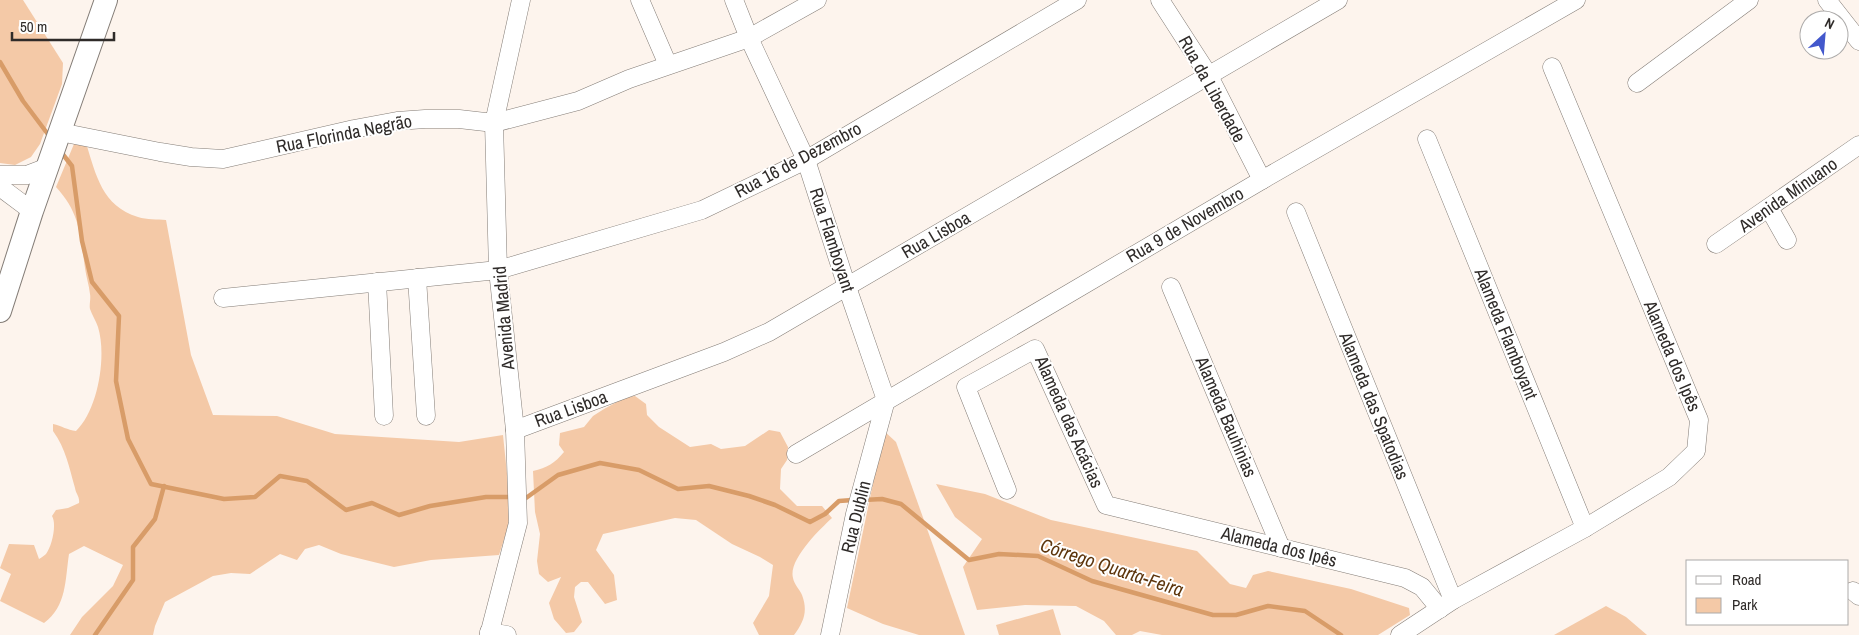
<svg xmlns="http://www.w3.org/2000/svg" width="1859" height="635" font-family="'Archivo Narrow',sans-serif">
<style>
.green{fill:#f4c9a7}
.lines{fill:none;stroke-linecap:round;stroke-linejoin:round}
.stream{stroke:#d89c68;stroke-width:4.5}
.minor-casing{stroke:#847d77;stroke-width:19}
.major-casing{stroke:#847d77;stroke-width:24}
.minor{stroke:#fff;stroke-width:18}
.major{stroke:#fff;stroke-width:22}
.labels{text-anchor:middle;stroke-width:4;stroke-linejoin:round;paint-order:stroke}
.street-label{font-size:18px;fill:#2f2b29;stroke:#fff}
.water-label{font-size:19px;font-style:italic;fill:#5d350c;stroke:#fff}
</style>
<rect width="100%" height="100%" fill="#fdf4ed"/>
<!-- green -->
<g class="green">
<polygon points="0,0 23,0 63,63 62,84 40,144 31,157 15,165 0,163"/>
<path d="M86 143C96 175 102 206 138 217 147 220 157 219 166 220L191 355 213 415 277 416 335 434 459 442 503 435 510 503 508 527 499 555 431 560 394 567 341 554 319 545 305 549 297 560 280 554 250 574 231 573 213 576 165 602 155 626 153 635H70L82 617 113 586 123 565 84 546 69 554C65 580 67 606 44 623L0 601 11 574 0 568 9 544 34 545 39 559C42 557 44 556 46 554 52 546 57 524 52 516L56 510 68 508 79 503C80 497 76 494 75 488 69 467 66 449 53 431V424C62 426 67 430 76 431 98 410 107 356 98 327 96 321 92 315 90 309 89 305 91 299 90 294 89 285 86 276 85 268 80 234 80 213 56 187L74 144Z"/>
<path d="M635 396 646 404 647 415 659 427 690 447 711 444 721 449 745 446 769 430 780 432 788 447 787 460 781 469 780 489 797 506H822L832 518C820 529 788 560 793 578 794 584 800 590 802 595 808 611 804 622 794 635H759L753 623 769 596 773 565 760 557 732 544 696 520 675 518 603 534 596 550 614 575 617 600 605 604 588 582H581L575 587 574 597 582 622 574 632 566 633 554 619 549 603 561 577 548 582 539 574 537 561 540 534 535 512 533 471C547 468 555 463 564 452L559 445 560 433 584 427 593 416 604 409 626 397Z"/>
<polygon points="884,431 896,442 965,635 919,635 883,624 847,608"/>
<polygon points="936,484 985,494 1051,520 1197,551 1230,584 1246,588 1253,575 1268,571 1351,589 1409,608 1410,615 1378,635 1162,635 1140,631 1132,635 1116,635 1104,621 1076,606 1025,605 977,610 963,567 982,539 955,517"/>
<polygon points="1606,606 1626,617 1647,635 1554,635"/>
<polygon points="1053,609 1061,635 999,635 996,625"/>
</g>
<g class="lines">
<!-- stream -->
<g class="stream">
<polyline points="0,62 23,101 50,137"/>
<polyline points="61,152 72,166 82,241 92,282 119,316 116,381 128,439 151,484 224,499 255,497 280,476 307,481 346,510 372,503 399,515 430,506 486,497 514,497"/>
<polyline points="521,498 526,498 558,475 600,463 639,470 678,489 709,486 749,496 775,505 810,522 825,514 839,501 853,500"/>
<polyline points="864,500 882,499 901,504 969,560 999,554 1038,556 1092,581 1213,615 1236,615 1268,606 1305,611 1341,635"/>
<polyline points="95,635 133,580 133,547 155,519 164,486"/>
</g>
<defs>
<g id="minor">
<polyline points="640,0 668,65"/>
<polyline points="734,0 749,38 806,160 847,287 886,400"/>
<polyline points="1160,0 1209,76 1262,180"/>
<polyline points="1827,0 1859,41"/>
<polyline points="1637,83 1749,0"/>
<polyline points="60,132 160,152 191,157 223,159 354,129 397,121 425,119 459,119 494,123 578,101 629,79 749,38 817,0"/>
<polyline points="1427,139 1585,528"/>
<polyline points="0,175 27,175 48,167"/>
<polyline points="0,187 32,211"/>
<polyline points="1769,208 1787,240"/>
<polyline points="1296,212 1453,600"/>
<polyline points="1716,244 1859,145"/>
<polyline points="417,278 426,416"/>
<polyline points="377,282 384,416"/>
<polyline points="1171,287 1281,548"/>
<polyline points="223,298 498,270 702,210 806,160 1077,0"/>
<polyline points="515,430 724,352 769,332 1338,0"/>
<polyline points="796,454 1262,180 1576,0"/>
<polyline points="1007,490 966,387 1035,349 1106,505 1405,578 1422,587 1440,609"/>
<polyline points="1853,591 1859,596"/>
<polyline points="489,632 507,635"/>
<polyline points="489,635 518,523 515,430 498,270 494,123 521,0"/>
<polyline points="830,635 855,514 886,400"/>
<polyline points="1400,635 1453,600 1585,528 1669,477 1696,451 1699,420 1552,67"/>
</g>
<polyline id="major" points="0,311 32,211 106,0"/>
</defs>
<!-- minor casing -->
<use href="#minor" class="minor-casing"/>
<!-- major casing -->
<use href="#major" class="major-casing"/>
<!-- minor -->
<use href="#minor" class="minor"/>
<!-- major -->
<use href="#major" class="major"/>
</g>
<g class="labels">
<!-- street labels -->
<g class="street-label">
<text transform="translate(1212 89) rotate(61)" y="6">Rua da Liberdade</text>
<text transform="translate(344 134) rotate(-11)" y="6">Rua Florinda Negrão</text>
<text transform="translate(798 160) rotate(-28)" y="6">Rua 16 de Dezembro</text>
<text transform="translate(1788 195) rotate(-35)" y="6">Avenida Minuano</text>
<text transform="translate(1185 225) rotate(-30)" y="6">Rua 9 de Novembro</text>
<text transform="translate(936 235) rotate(-30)" y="6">Rua Lisboa</text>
<text transform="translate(832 240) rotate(72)" y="6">Rua Flamboyant</text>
<text transform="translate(504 318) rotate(-95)" y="6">Avenida Madrid</text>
<text transform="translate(1506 334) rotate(68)" y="6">Alameda Flamboyant</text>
<text transform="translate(1672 356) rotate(67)" y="6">Alameda dos Ipês</text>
<text transform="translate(1374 406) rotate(68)" y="6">Alameda das Spatodias</text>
<text transform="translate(571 409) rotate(-20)" y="6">Rua Lisboa</text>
<text transform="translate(1226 417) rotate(67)" y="6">Alameda Bauhinias</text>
<text transform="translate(1069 422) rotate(66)" y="6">Alameda das Acácias</text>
<text transform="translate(856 517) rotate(-76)" y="6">Rua Dublin</text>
<text transform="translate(1279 547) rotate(14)" y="6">Alameda dos Ipês</text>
</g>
<!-- water labels -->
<g class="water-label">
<text transform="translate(1112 567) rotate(18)" y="7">Córrego Quarta-Feira</text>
</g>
</g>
<!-- legend -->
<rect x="1686" y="560" width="162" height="65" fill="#ffffff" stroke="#acaaa9"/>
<rect x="1696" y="576" width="25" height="8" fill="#ffffff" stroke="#acaaa9"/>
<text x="1732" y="585" font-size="15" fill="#2f2b29">Road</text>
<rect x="1696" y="598" width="25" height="15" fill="#f4c9a7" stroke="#acaaa9"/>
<text x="1732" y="610" font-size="15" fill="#2f2b29">Park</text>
<!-- north arrow -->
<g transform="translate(1824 35) rotate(26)"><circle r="24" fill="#ffffff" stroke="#acaaa9"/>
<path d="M0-4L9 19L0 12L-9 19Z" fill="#4358cc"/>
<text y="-8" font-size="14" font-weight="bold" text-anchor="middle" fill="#2f2b29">N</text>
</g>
<!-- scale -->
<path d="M12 32v8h102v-8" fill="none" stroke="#2f2b29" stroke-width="2.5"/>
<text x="20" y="32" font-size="15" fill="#2f2b29" stroke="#ffffff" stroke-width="4" paint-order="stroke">50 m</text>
</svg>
